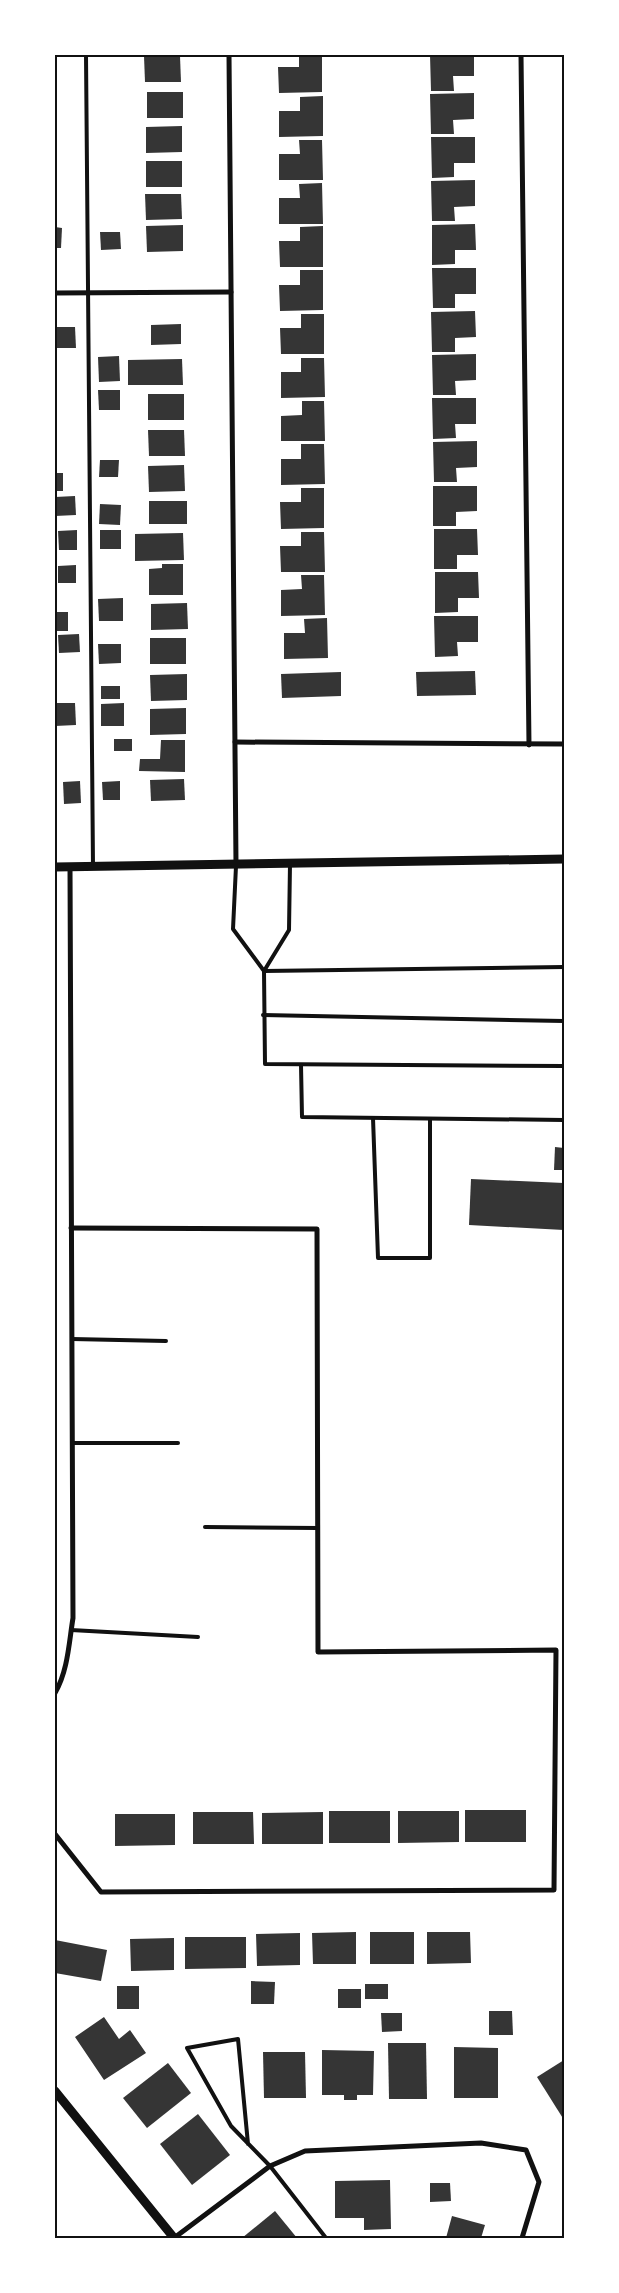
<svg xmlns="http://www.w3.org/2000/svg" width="619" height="2293" font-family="Mulish,sans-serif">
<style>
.building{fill:#353535}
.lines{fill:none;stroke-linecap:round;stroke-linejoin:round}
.service{stroke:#111;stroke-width:4}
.minor{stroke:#111;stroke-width:5}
.tertiary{stroke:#111;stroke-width:9}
.neatline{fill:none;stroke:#111;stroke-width:2}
</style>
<rect width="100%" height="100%" fill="#fff"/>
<!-- building -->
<g class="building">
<polygon points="299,55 322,55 322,92 279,93 278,67 299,67"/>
<polygon points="430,55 474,55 474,76 453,76 454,91 431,91"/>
<polygon points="144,56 180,56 181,82 145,82"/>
<rect x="147" y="92" width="36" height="26"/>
<polygon points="474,93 474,119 453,120 454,134 431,134 430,94"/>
<polygon points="323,96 323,136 279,137 279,111 300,111 300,97"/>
<polygon points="182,126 182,152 146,153 146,127"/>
<polygon points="431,137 475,137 475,163 454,163 454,177 432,178"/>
<polygon points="299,140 322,140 323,180 279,180 279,154 300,154"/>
<rect x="146" y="161" width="36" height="26"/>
<polygon points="475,180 475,206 454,207 455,221 432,221 431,181"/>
<polygon points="322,183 323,224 279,224 279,198 300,198 299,184"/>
<polygon points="145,194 181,194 182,219 146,220"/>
<polygon points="475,224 476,250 455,250 455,264 432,265 432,225"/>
<polygon points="183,225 183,251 147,252 146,226"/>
<polygon points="323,226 323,267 280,267 279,241 300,241 300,227"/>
<polygon points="55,227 62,228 61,248 55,248"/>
<polygon points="100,232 120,232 121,249 101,250"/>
<polygon points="432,268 476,268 476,294 455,294 455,308 433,308"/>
<polygon points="300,270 323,270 323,310 280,311 279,285 300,285"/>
<polygon points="475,311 476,337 455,338 455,352 432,352 431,312"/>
<polygon points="301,314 324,314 324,354 281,354 280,328 301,328"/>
<polygon points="181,324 181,344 151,345 151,325"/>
<polygon points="57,327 75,327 76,348 57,348"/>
<polygon points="476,354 476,380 455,381 456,395 433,395 432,355"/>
<polygon points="119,356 120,381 99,382 98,357"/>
<polygon points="301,358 324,358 325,397 281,398 281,372 301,372"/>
<polygon points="182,359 183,385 128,385 128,360"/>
<polygon points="98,390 120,390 120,410 99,410"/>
<rect x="148" y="394" width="36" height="26"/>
<polygon points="432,398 476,398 476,424 455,424 456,438 433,439"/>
<polygon points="302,401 324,401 325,441 281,441 281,416 302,415"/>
<polygon points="148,430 184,430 185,456 149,456"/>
<polygon points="477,441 477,467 456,468 457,482 434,482 433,442"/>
<polygon points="301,444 324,444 325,484 281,485 281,459 301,459"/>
<polygon points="100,460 119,460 118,477 99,477"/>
<polygon points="184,465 185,491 149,492 148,466"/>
<rect x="55" y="473" width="8" height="18"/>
<polygon points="433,486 477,486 477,511 456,512 456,526 433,526"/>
<polygon points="301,488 324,488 324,528 281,529 280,502 301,502"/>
<polygon points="75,496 76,515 55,516 55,497"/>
<rect x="149" y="501" width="38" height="23"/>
<polygon points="100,504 121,505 120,525 99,524"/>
<polygon points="434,529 477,529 478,555 457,555 457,569 434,569"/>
<polygon points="77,530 77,550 59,550 58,531"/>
<rect x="100" y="530" width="21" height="19"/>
<polygon points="301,532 324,532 325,572 281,572 280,546 301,546"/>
<polygon points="183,533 184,560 135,561 135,534"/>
<polygon points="162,564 183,564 183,595 149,595 149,569 162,568"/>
<polygon points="76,565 76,583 58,583 58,566"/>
<polygon points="435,572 478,572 479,598 458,598 458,612 435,613"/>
<polygon points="301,575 324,575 325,615 281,616 281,590 302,589"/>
<polygon points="123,598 123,621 99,621 98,599"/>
<polygon points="187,603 188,629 151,630 151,604"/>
<rect x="55" y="612" width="13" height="19"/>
<polygon points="434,616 478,616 478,642 457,642 458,656 435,657"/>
<polygon points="327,618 328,658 284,659 284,633 305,633 304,619"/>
<polygon points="79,634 80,652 59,653 58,635"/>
<rect x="150" y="638" width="36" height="26"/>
<polygon points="98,644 121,644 121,663 99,664"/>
<polygon points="475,671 476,695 417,696 416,672"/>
<polygon points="341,672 341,696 282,698 281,674"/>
<polygon points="187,674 187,700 151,701 150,675"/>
<rect x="101" y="686" width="19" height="13"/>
<polygon points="55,703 75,703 76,725 55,726"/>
<polygon points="124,703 124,726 101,726 101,704"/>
<polygon points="186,708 186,734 150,735 150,709"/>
<rect x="114" y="739" width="18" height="12"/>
<polygon points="161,740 185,740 185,772 139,771 140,759 160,759"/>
<polygon points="184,779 185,800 151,801 150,780"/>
<polygon points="80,781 81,803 64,804 63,782"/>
<polygon points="120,781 120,800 103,800 102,782"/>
<polygon points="555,1147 564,1148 564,1170 554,1170"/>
<polygon points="471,1179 564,1183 564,1230 469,1225"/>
<rect x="465" y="1810" width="61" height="32"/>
<rect x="329" y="1811" width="61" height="32"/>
<polygon points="398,1811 459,1811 459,1842 398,1843"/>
<polygon points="193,1812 253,1812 254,1844 193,1844"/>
<polygon points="323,1812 323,1844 262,1844 262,1813"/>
<polygon points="115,1814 175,1814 175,1845 115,1846"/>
<polygon points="356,1932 356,1964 313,1964 312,1933"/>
<rect x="370" y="1932" width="44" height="32"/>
<polygon points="427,1932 470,1932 471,1963 427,1964"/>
<polygon points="300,1933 300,1965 257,1966 256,1934"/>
<polygon points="185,1937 246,1937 246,1968 185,1969"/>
<polygon points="174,1938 174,1970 131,1971 130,1939"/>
<polygon points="55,1940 107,1950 101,1981 55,1973"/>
<polygon points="251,1981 275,1982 274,2004 251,2004"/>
<rect x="365" y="1984" width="23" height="15"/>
<rect x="117" y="1986" width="22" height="23"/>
<rect x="338" y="1989" width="23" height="19"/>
<polygon points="489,2011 512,2011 513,2035 489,2035"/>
<polygon points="381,2013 402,2013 402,2031 382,2032"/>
<polygon points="104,2017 119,2039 130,2030 146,2053 104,2080 75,2037"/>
<polygon points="388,2043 426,2043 427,2099 389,2099"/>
<polygon points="454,2047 498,2048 498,2098 454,2098"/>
<polygon points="322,2050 374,2051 373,2095 357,2095 357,2100 344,2100 344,2095 322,2095"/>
<polygon points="263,2052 305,2052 306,2098 264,2098"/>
<polygon points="564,2060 564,2120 537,2077"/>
<polygon points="168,2063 191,2093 147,2128 123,2098"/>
<polygon points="198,2114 230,2155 192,2185 160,2144"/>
<polygon points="390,2180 391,2229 364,2230 364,2218 335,2218 335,2181"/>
<polygon points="430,2183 450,2183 451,2201 430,2202"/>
<polygon points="275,2211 297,2238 242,2238"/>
<polygon points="452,2216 485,2225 481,2238 446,2238"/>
</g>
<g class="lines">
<!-- service -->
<g class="service">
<polyline points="86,55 93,866"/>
<polyline points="290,864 289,930 264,971 265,1064 564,1066"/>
<polyline points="236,866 233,929 264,971"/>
<polyline points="264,971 564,967"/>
<polyline points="263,1015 564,1021"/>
<polyline points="301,1065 302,1117 564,1120"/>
<polyline points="373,1118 378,1258 430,1258 430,1120"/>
<polyline points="72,1339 166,1341"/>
<polyline points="72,1443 178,1443"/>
<polyline points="205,1527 318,1528"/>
<polyline points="71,1630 198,1637"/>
<polyline points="248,2144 238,2039 187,2048 231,2126 270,2166 326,2238"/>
</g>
<!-- minor -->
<g class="minor">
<polyline points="229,55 236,864"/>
<polyline points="521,55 529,745"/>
<polyline points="55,293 231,292"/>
<polyline points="235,742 564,744"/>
<path d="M55 1693C68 1671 69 1642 73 1618L70 866"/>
<polyline points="55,1834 101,1892 554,1890 556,1650 318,1652 317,1229 71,1228"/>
<polyline points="174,2238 270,2166 305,2151 481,2143 526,2150 539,2182 522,2238"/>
</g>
<!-- tertiary -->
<g class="tertiary">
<polyline points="55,867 564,859"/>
<polyline points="55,2091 174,2238"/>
</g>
</g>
<!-- border -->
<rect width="619" height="2293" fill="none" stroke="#ffffff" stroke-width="112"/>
<rect x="56" y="56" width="507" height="2181" class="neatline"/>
</svg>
